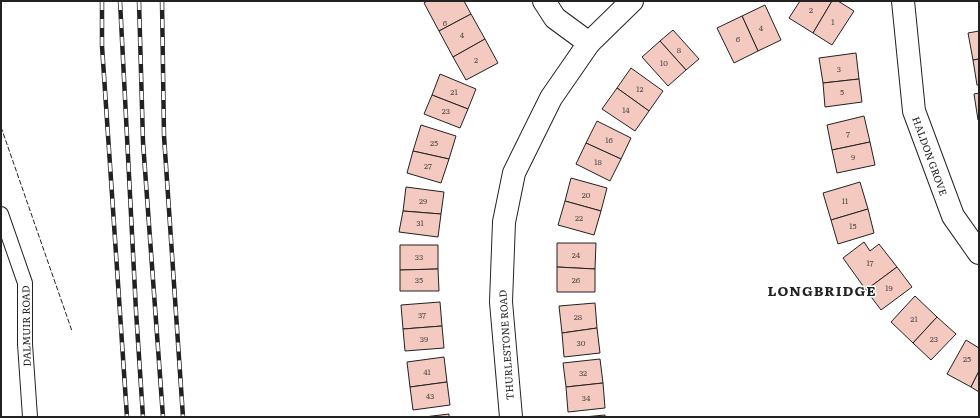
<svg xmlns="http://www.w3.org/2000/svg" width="980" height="418" font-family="Literata,serif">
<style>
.building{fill:#f3c9c0;stroke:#222}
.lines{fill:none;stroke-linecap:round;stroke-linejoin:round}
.lane-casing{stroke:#222;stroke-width:16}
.street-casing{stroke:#222;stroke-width:24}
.lane{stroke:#fff;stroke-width:14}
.street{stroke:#fff;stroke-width:22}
.rail-casing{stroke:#222;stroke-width:4.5}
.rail{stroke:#fff;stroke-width:3;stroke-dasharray:9;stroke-linecap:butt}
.fence{stroke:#222;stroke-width:1;stroke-dasharray:5 2;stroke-linecap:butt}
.labels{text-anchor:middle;stroke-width:3;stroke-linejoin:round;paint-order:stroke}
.number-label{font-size:8px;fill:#564c4a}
.street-label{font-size:10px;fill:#222;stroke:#fff}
.district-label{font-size:14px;font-weight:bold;letter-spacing:1px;fill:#222;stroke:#fff}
</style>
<rect width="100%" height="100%" fill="#fff"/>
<!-- building -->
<g class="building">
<polygon points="427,1 464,1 471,14 439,31 424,3"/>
<polygon points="800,1 832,1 813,33 789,18"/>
<polygon points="832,1 838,1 854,11 832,45 813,33"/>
<polygon points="765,5 781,40 758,51 742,16"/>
<polygon points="471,14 485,39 453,57 439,31"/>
<polygon points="742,16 758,51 734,63 717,28"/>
<polygon points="673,30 699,59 686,70 660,41"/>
<polygon points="979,31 979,59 973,60 968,33"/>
<polygon points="485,39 498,63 466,80 453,57"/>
<polygon points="660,41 686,70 668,86 642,57"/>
<polygon points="856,53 859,79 823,83 819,58"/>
<polygon points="979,59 979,85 977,85 973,60"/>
<polygon points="631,68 663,91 649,111 617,88"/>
<polygon points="440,74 476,89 468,109 432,95"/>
<polygon points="859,79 862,102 825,107 823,83"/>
<polygon points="617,88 649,111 635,131 602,109"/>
<polygon points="979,93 979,119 978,120 974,94"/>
<polygon points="432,95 468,109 460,128 424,114"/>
<polygon points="864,116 870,142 832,150 827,125"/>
<polygon points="597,121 631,138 621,159 586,143"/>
<polygon points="421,125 456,136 449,159 413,151"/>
<polygon points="870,142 875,165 837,173 832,150"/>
<polygon points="586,143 621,159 610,181 576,164"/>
<polygon points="413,151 449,159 441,183 407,173"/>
<polygon points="571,178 607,188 601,211 565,201"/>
<polygon points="860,182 868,209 831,220 823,193"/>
<polygon points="406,187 444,192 441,214 403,211"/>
<polygon points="565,201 601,211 594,235 558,225"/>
<polygon points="868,209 874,233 838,244 831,220"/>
<polygon points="403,211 441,214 438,237 399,232"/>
<polygon points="864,242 870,251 879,244 897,267 866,290 843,258"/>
<polygon points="557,243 596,243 595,269 557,267"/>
<polygon points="400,245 438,245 438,269 400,270"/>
<polygon points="557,267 595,269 595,292 557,292"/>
<polygon points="897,267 912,287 881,310 866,290"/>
<polygon points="438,269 439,291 400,291 400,270"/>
<polygon points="915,296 937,317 913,343 891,322"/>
<polygon points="440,302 442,326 403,329 401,305"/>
<polygon points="595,303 597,328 562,333 559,306"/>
<polygon points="937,317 956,334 931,360 913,343"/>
<polygon points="442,326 444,348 405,351 403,329"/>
<polygon points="597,328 600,353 564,357 562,333"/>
<polygon points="966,340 979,348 979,371 971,387 947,374"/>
<polygon points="444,357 447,382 410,387 407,362"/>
<polygon points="600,359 603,383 566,387 563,363"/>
<polygon points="979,371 979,392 971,387"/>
<polygon points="447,382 450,405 413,410 410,387"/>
<polygon points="603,383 605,408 568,412 566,387"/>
<polygon points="449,414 449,417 424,417"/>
<polygon points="605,415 605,417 584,417"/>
</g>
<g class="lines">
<defs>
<polyline id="lane" points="1,214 25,283 25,344 30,417"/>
<g id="street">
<polyline points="544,1 555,18 589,43"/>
<polyline points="903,1 914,111 953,216 979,253"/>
<polyline points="511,417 501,302 504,222 514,173 551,98 589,43 632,1"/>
</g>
</defs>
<!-- lane casing -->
<use href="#lane" class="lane-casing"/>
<!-- street casing -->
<use href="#street" class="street-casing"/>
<!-- lane -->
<use href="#lane" class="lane"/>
<!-- street -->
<use href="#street" class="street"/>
<defs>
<g id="rail">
<polyline points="102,1 102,46 127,417"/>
<polyline points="120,1 136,311 143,417"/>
<polyline points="139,1 143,142 163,417"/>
<polyline points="162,1 164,136 183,417"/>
</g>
</defs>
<!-- rail casing -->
<use href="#rail" class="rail-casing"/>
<!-- rail -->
<use href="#rail" class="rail"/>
<!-- fence -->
<polyline class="fence" points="1,127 72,331"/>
</g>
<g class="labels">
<!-- number labels -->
<g class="number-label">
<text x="811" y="13">2</text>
<text x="833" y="25">1</text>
<text x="445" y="26">6</text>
<text x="761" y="31">4</text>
<text x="462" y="38">4</text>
<text x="738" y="42">6</text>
<text x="679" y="53">8</text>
<text x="476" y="63">2</text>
<text x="664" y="66">10</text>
<text x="839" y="72">3</text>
<text x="640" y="92">12</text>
<text x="454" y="95">21</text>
<text x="842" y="95">5</text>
<text x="626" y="113">14</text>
<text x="446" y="114">23</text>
<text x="848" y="137">7</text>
<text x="609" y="143">16</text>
<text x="434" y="146">25</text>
<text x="853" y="160">9</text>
<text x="598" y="165">18</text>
<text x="428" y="169">27</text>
<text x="586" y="198">20</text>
<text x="423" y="204">29</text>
<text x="845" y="204">11</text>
<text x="579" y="221">22</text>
<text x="420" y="226">31</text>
<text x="853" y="229">15</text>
<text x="576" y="258">24</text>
<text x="419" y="260">33</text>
<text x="870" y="266">17</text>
<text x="419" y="283">35</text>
<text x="576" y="283">26</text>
<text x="889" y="291">19</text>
<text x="422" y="318">37</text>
<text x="578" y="320">28</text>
<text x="914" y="322">21</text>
<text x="424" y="342">39</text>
<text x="934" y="342">23</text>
<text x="581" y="346">30</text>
<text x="967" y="362">25</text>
<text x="427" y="375">41</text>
<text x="583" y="376">32</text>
<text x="430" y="399">43</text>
<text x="586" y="401">34</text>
</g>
<!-- street labels -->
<g class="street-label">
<text transform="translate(930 156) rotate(70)" y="4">HALDON GROVE</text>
<text transform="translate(26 326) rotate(-91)" y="4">DALMUIR ROAD</text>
<text transform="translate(506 345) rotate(-94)" y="4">THURLESTONE ROAD</text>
</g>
<!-- district labels -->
<g class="district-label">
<text x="822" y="296">LONGBRIDGE</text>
</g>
</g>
<!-- border -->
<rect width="980" height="418" fill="none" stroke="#222222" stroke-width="4"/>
</svg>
